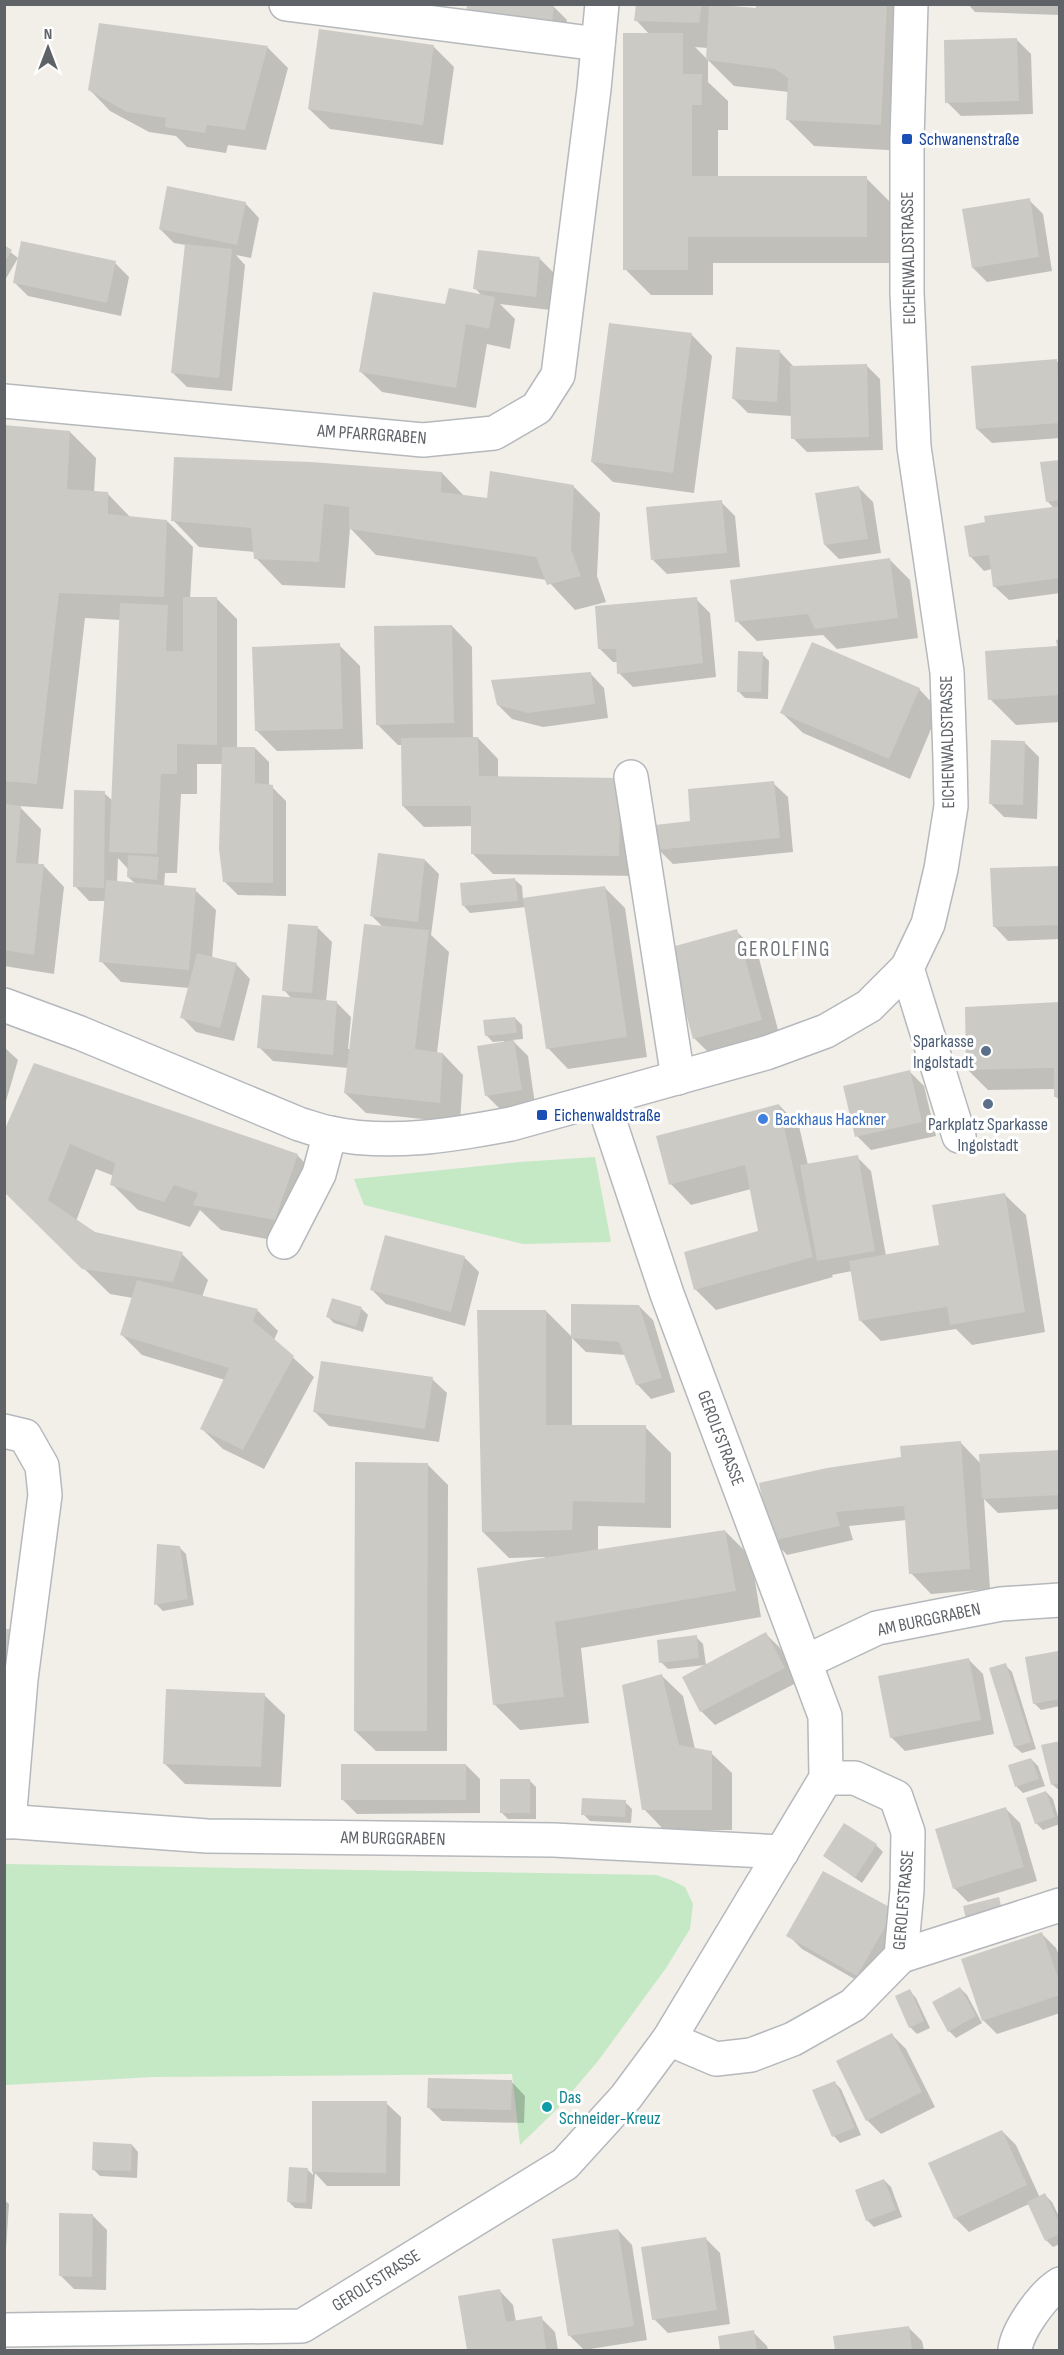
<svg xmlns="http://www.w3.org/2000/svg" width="1064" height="2355" font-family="'Sofia Sans Condensed',sans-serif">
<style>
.green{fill:#c5e8c5}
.shadow{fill:#0003;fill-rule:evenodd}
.building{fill:#cccac5}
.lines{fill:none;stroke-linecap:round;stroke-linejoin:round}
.minor-casing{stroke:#b5b8bc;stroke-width:36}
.minor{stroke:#fff;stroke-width:33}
.transit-dot{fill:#1a4fb4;stroke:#fff;stroke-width:2}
.service-dot{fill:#5c6f8a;stroke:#fff;stroke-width:2}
.shop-dot{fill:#3f7fe0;stroke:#fff;stroke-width:2}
.culture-dot{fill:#0f9aa8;stroke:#fff;stroke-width:2}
.labels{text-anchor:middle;stroke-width:6;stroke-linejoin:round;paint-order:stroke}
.transit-label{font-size:18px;fill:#164399;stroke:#fff;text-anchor:start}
.street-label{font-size:18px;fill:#5f6368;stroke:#fff}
.service-label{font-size:18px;fill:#4e5e75;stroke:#fff;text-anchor:end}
.shop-label{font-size:18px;fill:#366cbe;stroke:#fff;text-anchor:start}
.culture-label{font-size:18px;fill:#0d838f;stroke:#fff;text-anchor:start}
.quarter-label{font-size:21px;letter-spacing:1.5px;fill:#70757a;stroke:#fff}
</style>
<rect width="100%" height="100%" fill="#f1efe8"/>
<!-- green -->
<g class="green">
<polygon points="595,1157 611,1242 523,1244 364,1205 354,1179 520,1162"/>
<polygon points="5,1864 656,1875 671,1880 685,1887 693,1904 690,1929 666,1968 598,2061 558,2108 520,2145 512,2074 154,2077 5,2085"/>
</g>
<!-- shadow -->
<g class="shadow">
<path d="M637 4H732V7L757 10V4H913L906 151 814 146 788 120 789 92 734 86 708 60V82L728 101V130H718V177L866 178 892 204V263H713V295H651L625 269 650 35 636 20ZM695 47 708 48V60Z"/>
<polygon points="968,4 1060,4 1060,15 975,12"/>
<polygon points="553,6 567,20 566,38 482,31"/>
<polygon points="1017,40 1031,54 1033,114 961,116 947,102"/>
<polygon points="433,46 454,67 443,145 330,129 309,109"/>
<polygon points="267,47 288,68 266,150 228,145 226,153 187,147 176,136 149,132 110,111 90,90"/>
<polygon points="1029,200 1043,214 1052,271 987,282 973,268"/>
<polygon points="245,203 259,218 251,258 236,255 245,265 232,391 187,387 173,373 186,245 174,243 160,229"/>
<polygon points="4,247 18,258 4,282"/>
<polygon points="540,259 554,273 550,310 500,304 515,319 510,349 487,344 476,408 382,392 361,372 482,296 475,288"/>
<polygon points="115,263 129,277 121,316 28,296 14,282"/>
<polygon points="692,335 712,356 694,493 613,482 592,462"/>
<polygon points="780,352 794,367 866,365 880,379 883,450 807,452 793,438 792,416 748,413 734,399"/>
<polygon points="1056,361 1060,364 1060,438 992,443 977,429"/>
<path d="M4 426 70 432 96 458 94 493H107L131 518 167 521 193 547 190 599H217L237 619V748H255L269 762V786L272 787 286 801V896L238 895 224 881 223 764H197V794H181L177 873H165L164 887 195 890 216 910 212 958 236 964 250 979 234 1041 196 1032 182 1017 189 988 121 982 101 961 106 901H89L75 886 104 793 113 801 121 620 85 618 63 809 19 806 41 829 38 866H44L64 887 54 974 4 966ZM118 858 129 870 128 877 136 884 117 883Z"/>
<polygon points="1060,461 1060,593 1009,600 994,586 992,569 984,571 970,556 1054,508 1048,502"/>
<polygon points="442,473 465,497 488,499 573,486 600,513 597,576 606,602 575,610 547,580 376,555 350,528 345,588 282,585 256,558 255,552 199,547 173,520"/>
<polygon points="859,488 873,502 881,553 839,559 825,545"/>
<polygon points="721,502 735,516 740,567 667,574 653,560"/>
<polygon points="889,559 910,580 918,638 837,649 823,635 757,641 737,621"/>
<polygon points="696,599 710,613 716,677 633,687 619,673 618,662 613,662 599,648"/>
<polygon points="452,626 472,647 473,738 478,738 498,759 498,778 620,780 639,876 493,874 473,854 473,826 424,827 403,806 402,745 398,745 377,724"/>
<polygon points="1060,641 1060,722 1016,725 990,699 1058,647"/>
<polygon points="339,645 360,666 363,749 277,751 256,730"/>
<polygon points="762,654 769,661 768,699 745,698 738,691"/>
<polygon points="590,673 604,688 608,718 543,727 512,719 498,705"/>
<polygon points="919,689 939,710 910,779 803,733 782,713"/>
<polygon points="1025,743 1039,757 1037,819 1004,817 990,803"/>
<polygon points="773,783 788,797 793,852 673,864 659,850 692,823"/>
<polygon points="425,860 439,874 431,935 449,952 437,1053 443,1054 463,1075 460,1123 366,1113 345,1093 348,1068 273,1061 259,1047 292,999 284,990 318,928 332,942 326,1002 337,1003 351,1017 348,1049 351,1049 384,928 372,916"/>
<polygon points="1060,867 1060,939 1008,941 994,926"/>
<polygon points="515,880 522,886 523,900 604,887 625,908 647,1057 568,1069 548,1048 526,907 470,913 464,906"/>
<polygon points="736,931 757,951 781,1041 715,1059 694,1038"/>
<polygon points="1059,1004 1060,1100 1056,1097 1056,1089 988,1090 967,1069"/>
<polygon points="515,1018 522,1025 523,1039 512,1040 528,1056 535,1104 500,1109 486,1095 504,1041 493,1042 486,1035"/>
<polygon points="4,1047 18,1060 4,1108"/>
<polygon points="910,1072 924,1086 936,1136 871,1150 857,1136"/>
<polygon points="779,1105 799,1126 808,1165 857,1157 871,1171 886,1256 941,1247 1005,1195 1026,1215 1045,1332 972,1345 956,1329 881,1341 861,1321 852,1271 832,1275 833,1277 716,1310 696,1290 686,1253 760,1232 751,1189 691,1205 671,1184"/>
<polygon points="4,1135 297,1155 323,1181 301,1246 221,1230 200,1210 190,1227 138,1210 112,1184 114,1176 96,1169 76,1221 94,1233 182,1254 208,1280 202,1297 258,1311 278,1331 274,1340 314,1377 264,1469 223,1449 202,1429 225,1380 142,1355 122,1335 133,1298 110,1294 4,1190"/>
<polygon points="386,1237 465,1258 479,1272 465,1326 386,1304 372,1290"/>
<polygon points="333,1299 362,1309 368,1315 363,1332 334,1323 327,1316"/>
<polygon points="639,1306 653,1320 675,1392 651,1399 637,1384 626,1355 586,1352 572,1338"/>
<polygon points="546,1311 572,1337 572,1426 645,1427 671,1453 671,1528 598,1526 598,1551 725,1531 751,1557 761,1617 581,1648 589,1723 520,1730 494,1704 545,1557 509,1558 483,1532"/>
<polygon points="432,1379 447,1393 439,1442 329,1426 315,1412"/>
<polygon points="961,1443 981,1464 1060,1451 1060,1509 998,1513 984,1499 990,1589 931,1594 911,1573 907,1520 849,1526 853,1540 787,1555 773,1540"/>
<polygon points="427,1464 448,1485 447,1751 376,1751 355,1731"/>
<polygon points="179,1547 186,1554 194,1605 163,1611 156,1604"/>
<polygon points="766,1634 780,1648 798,1682 715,1725 701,1711"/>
<polygon points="696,1637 703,1644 706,1665 668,1669 661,1662"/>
<polygon points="1057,1653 1060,1655 1060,1706 1041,1710 1034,1703"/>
<polygon points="969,1660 983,1674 994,1734 905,1751 891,1737"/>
<polygon points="1005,1665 1012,1672 1036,1749 1022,1753 1015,1747"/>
<polygon points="662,1676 683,1696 695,1749 711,1753 732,1773 732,1830 664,1830 644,1809"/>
<polygon points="264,1695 285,1715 281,1787 185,1784 164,1763"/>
<polygon points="1060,1742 1060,1791 1053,1785 1043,1747"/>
<polygon points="1031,1759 1038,1766 1045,1786 1023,1793 1017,1787 1009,1766"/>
<polygon points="466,1765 480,1779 480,1813 357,1814 343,1800"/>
<polygon points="529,1780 536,1787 536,1819 508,1819 502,1813"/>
<polygon points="1046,1792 1053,1799 1060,1824 1043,1830 1036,1823"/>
<polygon points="625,1802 632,1809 631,1823 590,1821 583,1814"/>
<polygon points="1005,1808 1020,1823 1037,1881 968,1902 954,1888"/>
<polygon points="876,1845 883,1852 862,1883 825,1856"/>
<polygon points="824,1873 908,1926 872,1989 802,1949 788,1935"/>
<polygon points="1042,1934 1056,1948 1060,1958 1060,2013 997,2034 983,2020"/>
<polygon points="960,1988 967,1995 982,2023 956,2038 949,2031"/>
<polygon points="910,1991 916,1998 930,2028 917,2034 910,2027"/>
<polygon points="892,2035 906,2049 935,2107 881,2134 867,2120"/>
<polygon points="511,2081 525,2096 524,2123 442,2121 428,2107"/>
<polygon points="834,2082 841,2089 861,2135 840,2143 834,2136 814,2091"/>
<polygon points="314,2102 386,2103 401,2117 400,2186 327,2186 315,2173 312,2209 295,2208 288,2201 308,2170 313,2175"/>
<polygon points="1002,2131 1016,2145 1040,2198 1045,2195 1052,2202 1060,2219 1060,2244 1053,2247 1046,2240 1029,2204 969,2232 955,2218"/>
<polygon points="132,2145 138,2152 137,2178 100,2176 93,2169"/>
<polygon points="884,2180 891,2187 902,2217 874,2227 867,2220"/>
<polygon points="4,2200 9,2204 4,2279"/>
<polygon points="92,2215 107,2230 106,2290 74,2289 60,2275"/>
<polygon points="618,2230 632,2245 647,2340 584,2350 570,2336"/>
<polygon points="706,2239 720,2253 730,2324 668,2333 654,2319"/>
<polygon points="499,2290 513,2305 516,2322 541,2318 555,2332 558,2350 469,2350 460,2297"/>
<polygon points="908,2327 922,2341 924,2350 837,2350 835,2338"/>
<polygon points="753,2332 767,2346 768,2350 722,2350 719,2337"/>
</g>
<!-- building -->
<g class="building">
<polygon points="467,4 554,4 552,25 466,17"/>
<polygon points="636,4 702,4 699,23 634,21"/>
<polygon points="709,4 756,8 756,4 887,4 881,125 786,120 788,78 775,69 706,60"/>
<polygon points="99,23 268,46 245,130 207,125 205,133 165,127 166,118 127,112 88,90"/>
<polygon points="319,29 434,45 423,125 308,109"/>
<polygon points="623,33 683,33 683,74 702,74 702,105 692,105 692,176 867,176 867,237 688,237 688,270 623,270"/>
<polygon points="1017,38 1019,101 945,103 944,40"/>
<polygon points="167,186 246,202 237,245 159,229"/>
<polygon points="1030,198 1039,257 972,268 962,209"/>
<polygon points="21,241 116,261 107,303 13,283"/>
<polygon points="185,244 232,249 219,378 171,373"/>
<polygon points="4,245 12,250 4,263"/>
<polygon points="478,250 540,257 536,297 473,289"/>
<polygon points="449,288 495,297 489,329 466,324 456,388 359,372 373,292 445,304"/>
<polygon points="609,323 692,333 673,473 591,462"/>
<polygon points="736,347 780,350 777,402 732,399"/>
<polygon points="1057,359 1060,423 976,429 971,366"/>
<polygon points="867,364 869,437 791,439 790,366"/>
<polygon points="4,425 70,431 67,489 108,492 108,514 167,520 164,597 59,593 37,784 4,781"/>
<polygon points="174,457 311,462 442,472 441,492 487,498 490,471 574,485 571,549 581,576 547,585 536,557 349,529 349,507 324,504 319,562 254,559 251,528 171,521"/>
<polygon points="1060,460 1060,500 1046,502 1040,462"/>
<polygon points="859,486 868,539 824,545 815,493"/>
<polygon points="722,500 727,553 651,560 646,507"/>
<polygon points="1060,506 1060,578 993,587 989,555 969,557 964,526 985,522 984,516"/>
<polygon points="890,558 898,618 815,629 808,614 735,622 730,580"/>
<polygon points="183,597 217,597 217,745 177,744 177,774 161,774 157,854 109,852 120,603 168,605 166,651 183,651"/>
<polygon points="697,597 703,663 617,674 616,649 598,649 595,606"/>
<polygon points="452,625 454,723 376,725 374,626"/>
<polygon points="1060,639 1060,695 988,700 985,651 1057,646 1056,640"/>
<polygon points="812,642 920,688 889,759 780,713"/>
<polygon points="340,643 343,729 255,731 252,647"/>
<polygon points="738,651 763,652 761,692 737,692"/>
<polygon points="591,672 595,704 528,713 497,705 491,680"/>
<polygon points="478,737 479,776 621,778 619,856 471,854 471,806 402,806 401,738"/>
<polygon points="991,740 1025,741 1023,805 989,804"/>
<polygon points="222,747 255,747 255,783 273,785 273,883 223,882 219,849"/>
<polygon points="774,781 780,838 657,850 655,825 690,821 688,789"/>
<polygon points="74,790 105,791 104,888 73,887"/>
<polygon points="4,804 21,806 16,863 44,864 34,955 4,950"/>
<polygon points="378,853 425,859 418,922 370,916"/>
<polygon points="128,855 159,857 157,880 127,877"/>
<polygon points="1060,866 1060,925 993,927 990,868"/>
<polygon points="515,878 518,901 462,906 460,883"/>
<polygon points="106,880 196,888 189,970 99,962"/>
<polygon points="605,886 627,1037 546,1049 523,898"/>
<polygon points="288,924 318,926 312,993 282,991"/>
<polygon points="364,924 429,930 415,1049 443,1053 440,1103 344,1093"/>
<polygon points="737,929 762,1020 693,1039 668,948"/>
<polygon points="197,953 237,963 220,1028 180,1018"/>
<polygon points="262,995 337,1001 333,1055 257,1048"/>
<polygon points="1059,1002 1060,1097 1054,1097 1054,1068 966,1070 965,1007"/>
<polygon points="515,1017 517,1033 485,1036 483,1020"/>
<polygon points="514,1040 522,1090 485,1096 477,1046"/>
<polygon points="34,1063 298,1154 275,1220 193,1205 198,1193 174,1185 164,1202 110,1185 115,1163 70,1144 48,1200 95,1232 183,1252 173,1282 82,1269 4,1192 4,1131"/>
<polygon points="910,1070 922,1122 855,1137 843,1086"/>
<polygon points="779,1104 813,1257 694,1290 684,1252 758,1231 745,1165 669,1185 656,1136"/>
<polygon points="858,1155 875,1251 817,1261 800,1165"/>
<polygon points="1005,1193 1025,1312 950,1325 947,1307 859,1321 849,1261 939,1245 932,1205"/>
<polygon points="385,1235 465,1256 451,1312 370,1290"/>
<polygon points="137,1280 258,1309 253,1321 294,1356 243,1450 200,1429 229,1368 120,1335"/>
<polygon points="332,1298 362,1307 356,1327 326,1317"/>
<polygon points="571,1304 639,1305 662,1378 636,1385 619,1342 571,1338"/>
<polygon points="477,1310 546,1310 546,1425 646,1425 645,1503 573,1501 572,1530 482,1532"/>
<polygon points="321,1361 433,1377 425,1429 313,1412"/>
<polygon points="961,1441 970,1569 909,1574 904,1506 836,1512 840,1526 771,1541 759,1483 827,1468 901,1457 900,1446"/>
<polygon points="1060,1450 1060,1495 982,1499 979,1454"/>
<polygon points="355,1462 428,1463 427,1731 354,1731"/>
<polygon points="725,1530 736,1591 555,1622 564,1697 493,1705 477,1568"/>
<polygon points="157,1544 180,1546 188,1599 154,1605"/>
<polygon points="4,1629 17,1629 15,1660 4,1659"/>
<polygon points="766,1632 785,1668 700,1712 682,1677"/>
<polygon points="697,1635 699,1658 659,1663 657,1640"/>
<polygon points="1058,1651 1060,1699 1033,1704 1025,1657"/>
<polygon points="969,1658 981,1720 890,1738 878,1676"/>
<polygon points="1006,1663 1031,1742 1014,1747 989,1668"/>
<polygon points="662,1674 679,1745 712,1751 712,1810 642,1810 622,1685"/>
<polygon points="166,1689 265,1693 261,1767 163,1764"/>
<polygon points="1060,1741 1060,1783 1051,1785 1041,1745"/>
<polygon points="1031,1758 1039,1779 1015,1787 1008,1765"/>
<rect x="341" y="1764" width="125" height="36"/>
<rect x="500" y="1779" width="30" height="34"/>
<polygon points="1046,1791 1055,1817 1035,1824 1026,1798"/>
<polygon points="582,1798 626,1800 625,1817 581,1815"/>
<polygon points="1006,1807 1024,1867 953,1889 935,1829"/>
<polygon points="844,1823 877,1844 855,1878 823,1856"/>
<polygon points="823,1871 895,1910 857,1976 786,1936"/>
<polygon points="999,1897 1003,1914 967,1923 963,1906"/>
<polygon points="1042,1932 1060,1983 1060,1995 982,2021 961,1959"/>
<polygon points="960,1987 976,2016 948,2032 932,2002"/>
<polygon points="910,1989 924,2021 909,2028 895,1996"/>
<polygon points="892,2033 922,2092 866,2121 836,2061"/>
<polygon points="428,2078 512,2080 511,2110 427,2108"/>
<polygon points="835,2081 855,2128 832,2137 812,2090"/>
<polygon points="312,2101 387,2101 386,2173 312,2172"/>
<polygon points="1002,2130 1027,2185 954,2219 928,2163"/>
<polygon points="93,2142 132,2144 131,2171 92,2170"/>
<polygon points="289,2167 308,2168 306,2203 287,2202"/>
<polygon points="884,2179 896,2210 866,2221 855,2190"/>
<polygon points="1045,2193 1060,2224 1060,2234 1045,2241 1027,2202"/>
<polygon points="59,2213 93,2214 92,2277 59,2276"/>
<polygon points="618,2229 634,2326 568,2336 552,2239"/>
<polygon points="706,2237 717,2310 652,2320 641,2247"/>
<polygon points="500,2289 506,2322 542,2316 546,2350 467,2350 458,2296"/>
<polygon points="909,2326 912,2350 835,2350 833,2336"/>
<polygon points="754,2330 757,2350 720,2350 718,2336"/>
</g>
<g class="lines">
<defs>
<g id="minor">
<polyline points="286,4 598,44"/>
<polyline points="4,401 423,440 494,433 537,408 558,375 594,89 602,4"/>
<polyline points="631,777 678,1078"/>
<polyline points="907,968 959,1136"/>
<path d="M4 1005 80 1033 299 1124C309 1127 320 1131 330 1133 389 1146 453 1135 511 1124L766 1053 826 1031 869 1006 907 968 928 924 941 869 951 806 950 759 947 672 914 447 907 293V139L911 4"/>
<polyline points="284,1242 319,1174 330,1133"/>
<polyline points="4,1431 25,1436 42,1466 45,1495 21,1679 9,1822"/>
<polyline points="805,1662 877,1628 1001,1604 1060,1600"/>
<polyline points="4,1821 207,1836 554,1840 782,1852"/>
<polyline points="901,1956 1060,1905"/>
<polyline points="669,2039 716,2059 751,2055 793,2039 853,2005 901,1956 907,1890 908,1832 896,1797 855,1778 826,1778"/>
<polyline points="4,2330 302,2326 565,2164 626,2097 669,2039 826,1778 825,1716 667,1294 602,1099"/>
<path d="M1015 2350C1017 2331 1042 2295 1060 2284"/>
</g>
</defs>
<!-- minor casing -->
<use href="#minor" class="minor-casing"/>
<!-- minor -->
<use href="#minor" class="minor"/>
</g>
<!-- markers -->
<g class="transit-dot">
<rect x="901" y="133" width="12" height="12" rx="3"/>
<rect x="536" y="1109" width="12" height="12" rx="3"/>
</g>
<g class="service-dot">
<circle cx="986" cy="1051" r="6"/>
<circle cx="988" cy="1104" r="6"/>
</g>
<circle class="shop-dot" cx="763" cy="1119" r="6"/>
<circle class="culture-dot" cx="547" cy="2107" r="6"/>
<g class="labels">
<!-- transit labels -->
<g class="transit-label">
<text x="919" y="145">Schwanenstraße</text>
<text x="554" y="1121">Eichenwaldstraße</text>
</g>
<!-- street labels -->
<g class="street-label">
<text transform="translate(908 258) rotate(-91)" y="6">EICHENWALDSTRASSE</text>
<text transform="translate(372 434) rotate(4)" y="6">AM PFARRGRABEN</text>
<text transform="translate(947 742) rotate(-91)" y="6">EICHENWALDSTRASSE</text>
<text transform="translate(721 1438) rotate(69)" y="6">GEROLFSTRASSE</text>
<text transform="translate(929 1619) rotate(-12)" y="6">AM BURGGRABEN</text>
<text transform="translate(393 1838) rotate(1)" y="6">AM BURGGRABEN</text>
<text transform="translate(903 1900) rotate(-85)" y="6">GEROLFSTRASSE</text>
<text transform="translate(376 2280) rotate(-32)" y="6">GEROLFSTRASSE</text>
</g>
<!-- service labels -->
<g class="service-label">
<text x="974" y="1047">Sparkasse<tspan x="974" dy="21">Ingolstadt</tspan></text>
<text x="988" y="1130" text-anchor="middle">Parkplatz Sparkasse<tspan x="988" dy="21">Ingolstadt</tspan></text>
</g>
<!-- shop labels -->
<g class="shop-label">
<text x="775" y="1125">Backhaus Hackner</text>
</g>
<!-- culture labels -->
<g class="culture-label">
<text x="559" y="2103">Das<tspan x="559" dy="21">Schneider-Kreuz</tspan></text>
</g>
<!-- quarter labels -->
<g class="quarter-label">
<text x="784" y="956">GEROLFING</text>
</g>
</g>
<!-- border -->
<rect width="1064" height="2355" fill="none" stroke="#5f6368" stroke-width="12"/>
<!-- north arrow -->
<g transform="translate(48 48)" stroke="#ffffff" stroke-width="4.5" paint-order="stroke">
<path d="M0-4.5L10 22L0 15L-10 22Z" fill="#5f6368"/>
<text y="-9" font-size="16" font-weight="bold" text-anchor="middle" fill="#5f6368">N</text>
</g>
</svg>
